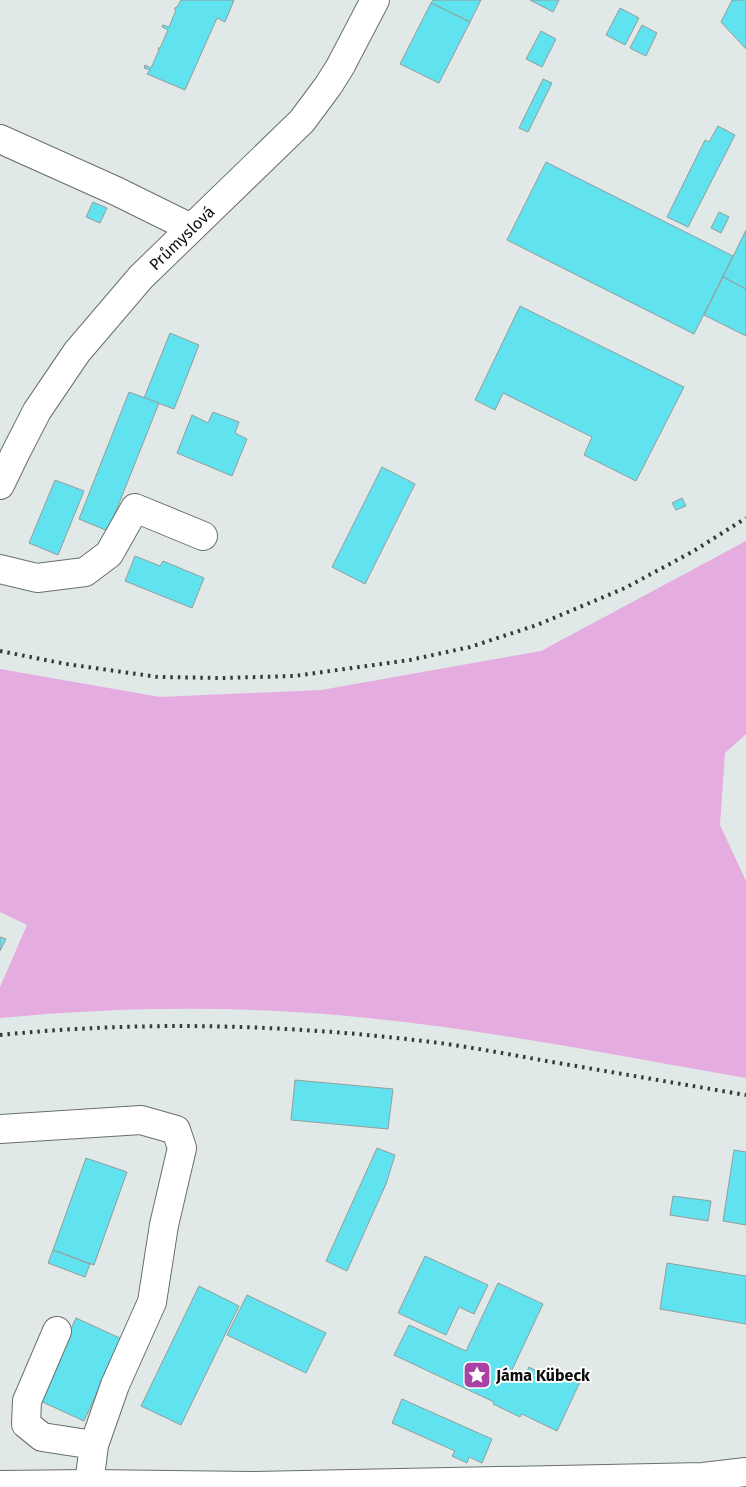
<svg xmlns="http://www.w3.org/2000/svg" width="746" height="1487" font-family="'Fira Sans',sans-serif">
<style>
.green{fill:#e5ace0}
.building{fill:#60e3ee;stroke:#969c9c}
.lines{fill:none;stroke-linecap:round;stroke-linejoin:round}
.minor-casing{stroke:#696e6f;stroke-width:30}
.major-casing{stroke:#696e6f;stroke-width:30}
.minor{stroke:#fff;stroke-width:28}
.major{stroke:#fff;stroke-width:28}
.rail{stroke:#373a3a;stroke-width:4;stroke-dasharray:2.5 5;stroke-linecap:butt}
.labels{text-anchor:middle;stroke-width:4;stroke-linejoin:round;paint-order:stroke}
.street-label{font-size:16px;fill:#0d0f0f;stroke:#fff}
.poi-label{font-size:16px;font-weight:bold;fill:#0d0f0f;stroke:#fff;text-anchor:start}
</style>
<rect width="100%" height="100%" fill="#e1e8e8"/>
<!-- green -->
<path class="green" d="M746 541V734L725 753 720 825 746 881V1078C623 1057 501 1032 377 1019 252 1005 125 1006 0 1018V987L27 925 0 912V669L160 697 321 690 541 651Z"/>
<!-- building -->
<g class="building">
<polygon points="181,0 234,0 225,22 217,18 185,90 147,74 150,70 144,68 145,65 151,68 159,50 158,48 160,48 168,30 162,27 163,25 169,27 176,10 174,9 176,7 177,7"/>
<polygon points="433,0 481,0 470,22 431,3"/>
<polygon points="530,0 559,0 553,12"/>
<polygon points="732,0 746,0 746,49 721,22"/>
<polygon points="431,3 470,22 439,83 400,64"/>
<polygon points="620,8 639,18 625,45 606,35"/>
<polygon points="642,25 657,33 646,56 630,48"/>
<polygon points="541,31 556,39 542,67 526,59"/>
<polygon points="543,79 552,83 528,132 519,128"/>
<polygon points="718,126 735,135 688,227 667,217 705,140 709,142"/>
<polygon points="546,162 733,256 694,334 507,240"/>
<polygon points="93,202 107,208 100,223 86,217"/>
<polygon points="719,212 729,217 721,233 711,228"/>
<polygon points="746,230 746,289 723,277"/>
<polygon points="723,277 746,289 746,336 704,315"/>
<polygon points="520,306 684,387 636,481 584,455 592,437 503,393 495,410 475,400"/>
<polygon points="170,333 199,345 174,409 144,398"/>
<polygon points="129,392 159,403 108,531 79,519"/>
<polygon points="213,412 239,422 235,433 247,439 232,476 177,453 192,415 208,423"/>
<polygon points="382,467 415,484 365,584 332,567"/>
<polygon points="55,480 84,491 58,555 29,543"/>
<polygon points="682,498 686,506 676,510 672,503"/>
<polygon points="135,556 160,566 163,561 204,578 192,608 125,581"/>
<polygon points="0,937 6,939 0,951"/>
<polygon points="295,1080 393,1089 388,1129 291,1120"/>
<polygon points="377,1148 395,1155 386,1184 347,1271 326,1261"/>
<polygon points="734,1150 746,1152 746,1225 723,1221"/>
<polygon points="86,1158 127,1172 94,1265 53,1250"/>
<polygon points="673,1196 711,1201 708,1221 670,1215"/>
<polygon points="53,1250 90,1264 85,1277 48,1263"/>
<polygon points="425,1256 488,1285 474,1314 459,1307 446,1335 398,1313"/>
<polygon points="667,1263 746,1276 746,1324 660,1309"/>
<polygon points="498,1283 543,1304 511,1372 524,1378 529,1367 546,1376 551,1366 581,1380 557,1431 522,1414 520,1417 493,1404 494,1402 394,1355 409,1325 466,1351"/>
<polygon points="199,1286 239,1306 181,1425 141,1406"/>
<polygon points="247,1295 326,1333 306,1373 227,1335"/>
<polygon points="76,1318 122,1339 84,1421 38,1400"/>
<polygon points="402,1399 492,1439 482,1463 469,1457 467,1463 452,1456 455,1451 392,1423"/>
</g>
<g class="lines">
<defs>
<g id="minor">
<polyline points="0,139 116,191 191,228"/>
<path id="s1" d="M0 485 16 452 37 411 77 352 141 277 302 121 328 86 340 67 375 0"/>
<polyline points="0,569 37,578 85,572 109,554 135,508 203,536"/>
<polyline points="0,1129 141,1120 176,1130 182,1148 164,1225 152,1302 115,1385 94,1445 89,1484"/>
<polyline points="57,1331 27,1401 26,1424 42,1437 94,1445"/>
</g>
<polyline id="major" points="0,1485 89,1484 252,1486 703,1477 746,1472"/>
</defs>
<!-- minor casing -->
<use href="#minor" class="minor-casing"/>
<!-- major casing -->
<use href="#major" class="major-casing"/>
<!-- minor -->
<use href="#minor" class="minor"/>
<!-- major -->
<use href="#major" class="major"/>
<!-- rail -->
<g class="rail">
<polyline points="0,651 66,664 158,677 222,678 294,676 410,660 470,647 537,625 625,588 692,552 746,518"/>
<path d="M0 1035C138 1021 277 1024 415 1040 461 1045 507 1054 552 1062 617 1073 681 1084 746 1095"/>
</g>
</g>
<!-- icons -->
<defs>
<symbol id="sight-square" viewBox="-11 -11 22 22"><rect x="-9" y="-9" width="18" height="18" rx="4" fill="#aa42a5" stroke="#fff"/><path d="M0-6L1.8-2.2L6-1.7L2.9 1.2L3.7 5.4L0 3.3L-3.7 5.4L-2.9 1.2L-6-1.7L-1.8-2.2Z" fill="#fff"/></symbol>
</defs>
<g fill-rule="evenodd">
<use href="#sight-square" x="461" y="1359" width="32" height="32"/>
</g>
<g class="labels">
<!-- street labels -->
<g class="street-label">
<text dy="6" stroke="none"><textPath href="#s1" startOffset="309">Průmyslová</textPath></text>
</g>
<!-- poi labels -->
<g class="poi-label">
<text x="496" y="1381">Jáma Kübeck</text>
</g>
</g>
</svg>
